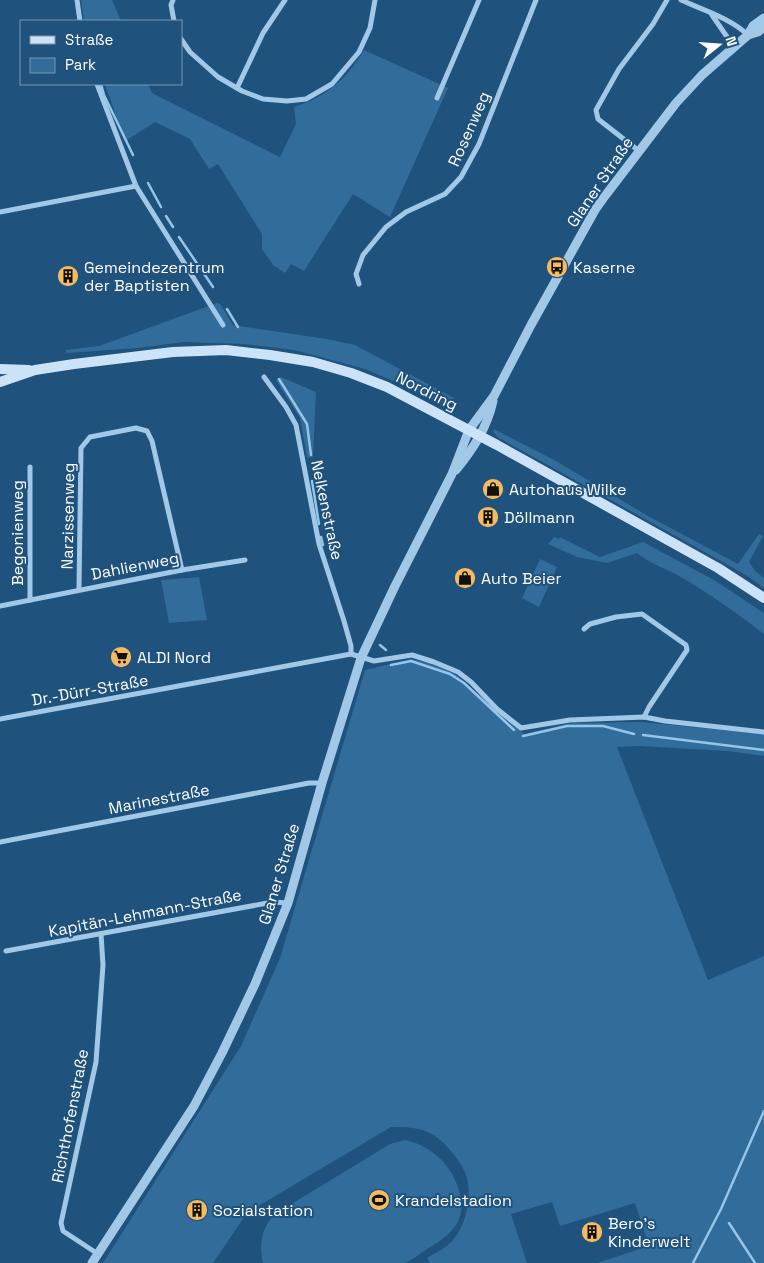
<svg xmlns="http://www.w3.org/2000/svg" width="764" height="1263" viewBox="0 0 764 1263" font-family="'Space Grotesk',sans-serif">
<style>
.green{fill:#316c9b}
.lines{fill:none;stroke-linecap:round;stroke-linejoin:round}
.stream{stroke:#95c5e9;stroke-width:2.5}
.minor{stroke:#a1c8e7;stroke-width:5}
.tertiary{stroke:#a1c8e7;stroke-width:9}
.secondary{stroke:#cce2f6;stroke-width:10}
.labels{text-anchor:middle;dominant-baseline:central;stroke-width:4;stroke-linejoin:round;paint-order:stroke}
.street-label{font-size:16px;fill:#fff;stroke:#1f527d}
.poi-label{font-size:16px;fill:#fff;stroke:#1f527d;text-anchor:start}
</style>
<rect width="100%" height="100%" fill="#1f527d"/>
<g class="green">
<polygon points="81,0 112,0 121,21 84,21"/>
<path d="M364,50l84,38 -58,129 -37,-23 -49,77 -13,-7 -6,9 -12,-8 -11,-16v-15l-44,-70 -9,5 -19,-30 -35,-17 -28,18 -4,-4 -18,-52h43l4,9 128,64 16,-33 -2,-17c32,-10 53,-28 70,-57z"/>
<polygon points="217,303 220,304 233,325 327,339 355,345 454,398 445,406 405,386 365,369 294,350 244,344 184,342 138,348 66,353 66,350 99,346"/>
<polygon points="281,377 316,392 313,457 307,458 300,418 276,380"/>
<polygon points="494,429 556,461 648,516 738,564 759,534 763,536 749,562 755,571 764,578 764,588 746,575 499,438 493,432"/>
<path d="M554,537l5,2 1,-2 40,20 43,-15 71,38 50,33v21c-26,-20 -54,-40 -83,-57 -14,-8 -31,-13 -44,-24l-30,10 -30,-6 -29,-13z"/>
<polygon points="540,559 557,567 539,607 522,598"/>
<polygon points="199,577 207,620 169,623 161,580"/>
<path d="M411,659l22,5 22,10 69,60 47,-11 70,-1 123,12v22l-37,-5 -88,-5 -22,1 91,233 56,-24v307h-167l52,-17 -14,-43 -75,23 -8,-24 -41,12 16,49h-97l-3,-5c8,-5 17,-9 23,-15 16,-14 23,-48 16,-68 -4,-13 -22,-34 -34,-41 -13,-7 -26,-7 -41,-7l-144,86 -34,50h-110l138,-217 39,-88 85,-288z"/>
<path d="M405,1140c23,5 42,20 51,42 14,35 0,50 -29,67 -7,4 -15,12 -23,14 -10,0 -27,0 -38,0 -34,0 -68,0 -103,0 -4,-18 -2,-35 12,-49l115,-70z"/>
</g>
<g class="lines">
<g class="stream">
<polyline points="101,84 104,95 133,155"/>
<polyline points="148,183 161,207"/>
<polyline points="166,216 173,227"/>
<polyline points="179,237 213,287"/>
<polyline points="227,309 238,327"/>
<polyline points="279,379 307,424 311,455"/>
<polyline points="312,481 319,524"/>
<polyline points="321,537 323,545"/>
<polyline points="380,645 386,650"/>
<polyline points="391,665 411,661 450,674 464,683 514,730"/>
<polyline points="643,735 764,750"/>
<polyline points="523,736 567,726 603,726 634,734"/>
<polyline points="729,1223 755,1263"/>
<polyline points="693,1263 721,1209 764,1111"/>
</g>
<g class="minor">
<polyline points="77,0 80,21"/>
<polyline points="173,0 171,5 174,21"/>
<path d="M681,0c22,10 49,18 67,35"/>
<polyline points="712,15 734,47"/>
<polyline points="181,39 190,52 218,77 242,91 263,99 287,101 306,99 332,84 359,52 370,28 375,0"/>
<polyline points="97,84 136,186 223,325"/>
<polyline points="237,88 263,33 285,0"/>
<polyline points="437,98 479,0"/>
<polyline points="639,151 598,119 596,110 619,69 653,24 667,0"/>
<polyline points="0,212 136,186"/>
<polyline points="359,284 356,274 363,255 386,227 406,212 445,194 461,177 479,144 536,0"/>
<polyline points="264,377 286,407 296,425 319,544 344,621 351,646 351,654"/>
<polyline points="79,589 81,448 90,437 136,428 147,431 152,441 182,570"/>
<polyline points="30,600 30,467"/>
<polyline points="0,606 182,570 245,560"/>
<polyline points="584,629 590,624 616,617 642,614 686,645 687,650 649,707 644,717"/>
<polyline points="0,719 351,654 374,661 412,655 434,662 458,672 471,682 497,709 521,728 570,720 644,717 665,721 764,732"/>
<polyline points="0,842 309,783 322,783"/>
<polyline points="6,951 273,902 288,903"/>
<polyline points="98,1254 63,1231 61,1223 96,1062 103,965 101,934"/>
</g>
<g class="tertiary">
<polyline points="748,35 758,32 764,27"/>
<path d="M456,470c17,-21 31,-42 37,-69"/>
<polyline points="92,1263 194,1106 222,1053 255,984 288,903 322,783 361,658 395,586 452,474 469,430 494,396 531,325 595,210 605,196 676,103 702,75 748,35 753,26 764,18"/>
</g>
<g class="secondary">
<polyline points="0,369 29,370"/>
<polyline points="0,382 35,370 74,364 173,352 226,350 270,355 313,362 351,373 387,387 497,445 718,568 764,598"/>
</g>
</g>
<defs>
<g id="bus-disc" transform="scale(1.125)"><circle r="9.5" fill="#f5bb61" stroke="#1f527d"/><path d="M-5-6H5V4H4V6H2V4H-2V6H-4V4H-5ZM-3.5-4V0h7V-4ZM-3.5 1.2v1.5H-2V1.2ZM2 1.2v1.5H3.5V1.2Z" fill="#111"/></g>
<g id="building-disc" transform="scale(1.125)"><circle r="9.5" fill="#f5bb61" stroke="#1f527d"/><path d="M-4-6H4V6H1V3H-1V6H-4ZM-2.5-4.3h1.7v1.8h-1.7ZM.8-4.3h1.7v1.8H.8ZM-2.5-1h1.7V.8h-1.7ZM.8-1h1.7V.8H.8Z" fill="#111"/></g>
<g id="shop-disc" transform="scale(1.125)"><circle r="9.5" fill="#f5bb61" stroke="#1f527d"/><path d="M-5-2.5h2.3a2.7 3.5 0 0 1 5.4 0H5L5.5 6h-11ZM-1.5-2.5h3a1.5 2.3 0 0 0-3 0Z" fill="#111"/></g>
<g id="supermarket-disc" transform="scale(1.125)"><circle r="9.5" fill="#f5bb61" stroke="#1f527d"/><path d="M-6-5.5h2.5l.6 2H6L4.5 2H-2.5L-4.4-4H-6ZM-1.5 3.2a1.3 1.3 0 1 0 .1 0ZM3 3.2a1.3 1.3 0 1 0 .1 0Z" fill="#111"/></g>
<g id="stadium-disc" transform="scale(1.125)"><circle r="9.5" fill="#f5bb61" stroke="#1f527d"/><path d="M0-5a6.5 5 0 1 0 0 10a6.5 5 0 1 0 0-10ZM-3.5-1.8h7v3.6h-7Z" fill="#111"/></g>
</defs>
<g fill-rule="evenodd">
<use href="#bus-disc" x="557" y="267"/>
<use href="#building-disc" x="68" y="276"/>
<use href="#shop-disc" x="493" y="489"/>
<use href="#building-disc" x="488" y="517"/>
<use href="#shop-disc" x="465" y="578"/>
<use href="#supermarket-disc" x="121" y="657"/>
<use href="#stadium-disc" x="379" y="1200"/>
<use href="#building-disc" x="197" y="1210"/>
<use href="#building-disc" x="592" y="1232"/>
</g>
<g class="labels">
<g class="street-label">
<text transform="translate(469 129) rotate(-66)">Rosenweg</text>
<text transform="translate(600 182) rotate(-56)">Glaner Straße</text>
<text transform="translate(427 391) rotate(27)">Nordring</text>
<text transform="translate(327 510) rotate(78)">Nelkenstraße</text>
<text transform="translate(68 516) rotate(-89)">Narzissenweg</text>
<text transform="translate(17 533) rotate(-90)">Begonienweg</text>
<text transform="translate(135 566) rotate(-11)">Dahlienweg</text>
<text transform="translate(90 690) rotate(-10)">Dr.-Dürr-Straße</text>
<text transform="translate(159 799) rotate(-11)">Marinestraße</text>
<text transform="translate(279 874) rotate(-73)">Glaner Straße</text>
<text transform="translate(145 913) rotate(-11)">Kapitän-Lehmann-Straße</text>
<text transform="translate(70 1116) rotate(-79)">Richthofenstraße</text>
</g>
<g class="poi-label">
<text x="84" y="267">Gemeindezentrum<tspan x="84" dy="18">der Baptisten</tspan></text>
<text x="573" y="267">Kaserne</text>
<text x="509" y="489">Autohaus Wilke</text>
<text x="504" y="517">Döllmann</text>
<text x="481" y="578">Auto Beier</text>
<text x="137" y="657">ALDI Nord</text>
<text x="395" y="1200">Krandelstadion</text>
<text x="213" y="1210">Sozialstation</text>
<text x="608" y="1223">Bero's<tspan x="608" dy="18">Kinderwelt</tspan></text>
</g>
</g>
<rect x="20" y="20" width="162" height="65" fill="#1f527d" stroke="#7997b1"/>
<rect x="30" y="36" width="25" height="8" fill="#cce2f6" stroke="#7997b1"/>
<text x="65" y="45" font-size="15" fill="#ffffff">Straße</text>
<rect x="30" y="58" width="25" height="15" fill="#316c9b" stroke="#7997b1"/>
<text x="65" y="70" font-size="15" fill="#ffffff">Park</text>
<g transform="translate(719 45) rotate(73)" stroke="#1f527d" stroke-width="4" paint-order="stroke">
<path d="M0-4L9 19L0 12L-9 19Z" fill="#ffffff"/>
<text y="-8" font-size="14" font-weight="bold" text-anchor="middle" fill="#ffffff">N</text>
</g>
</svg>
